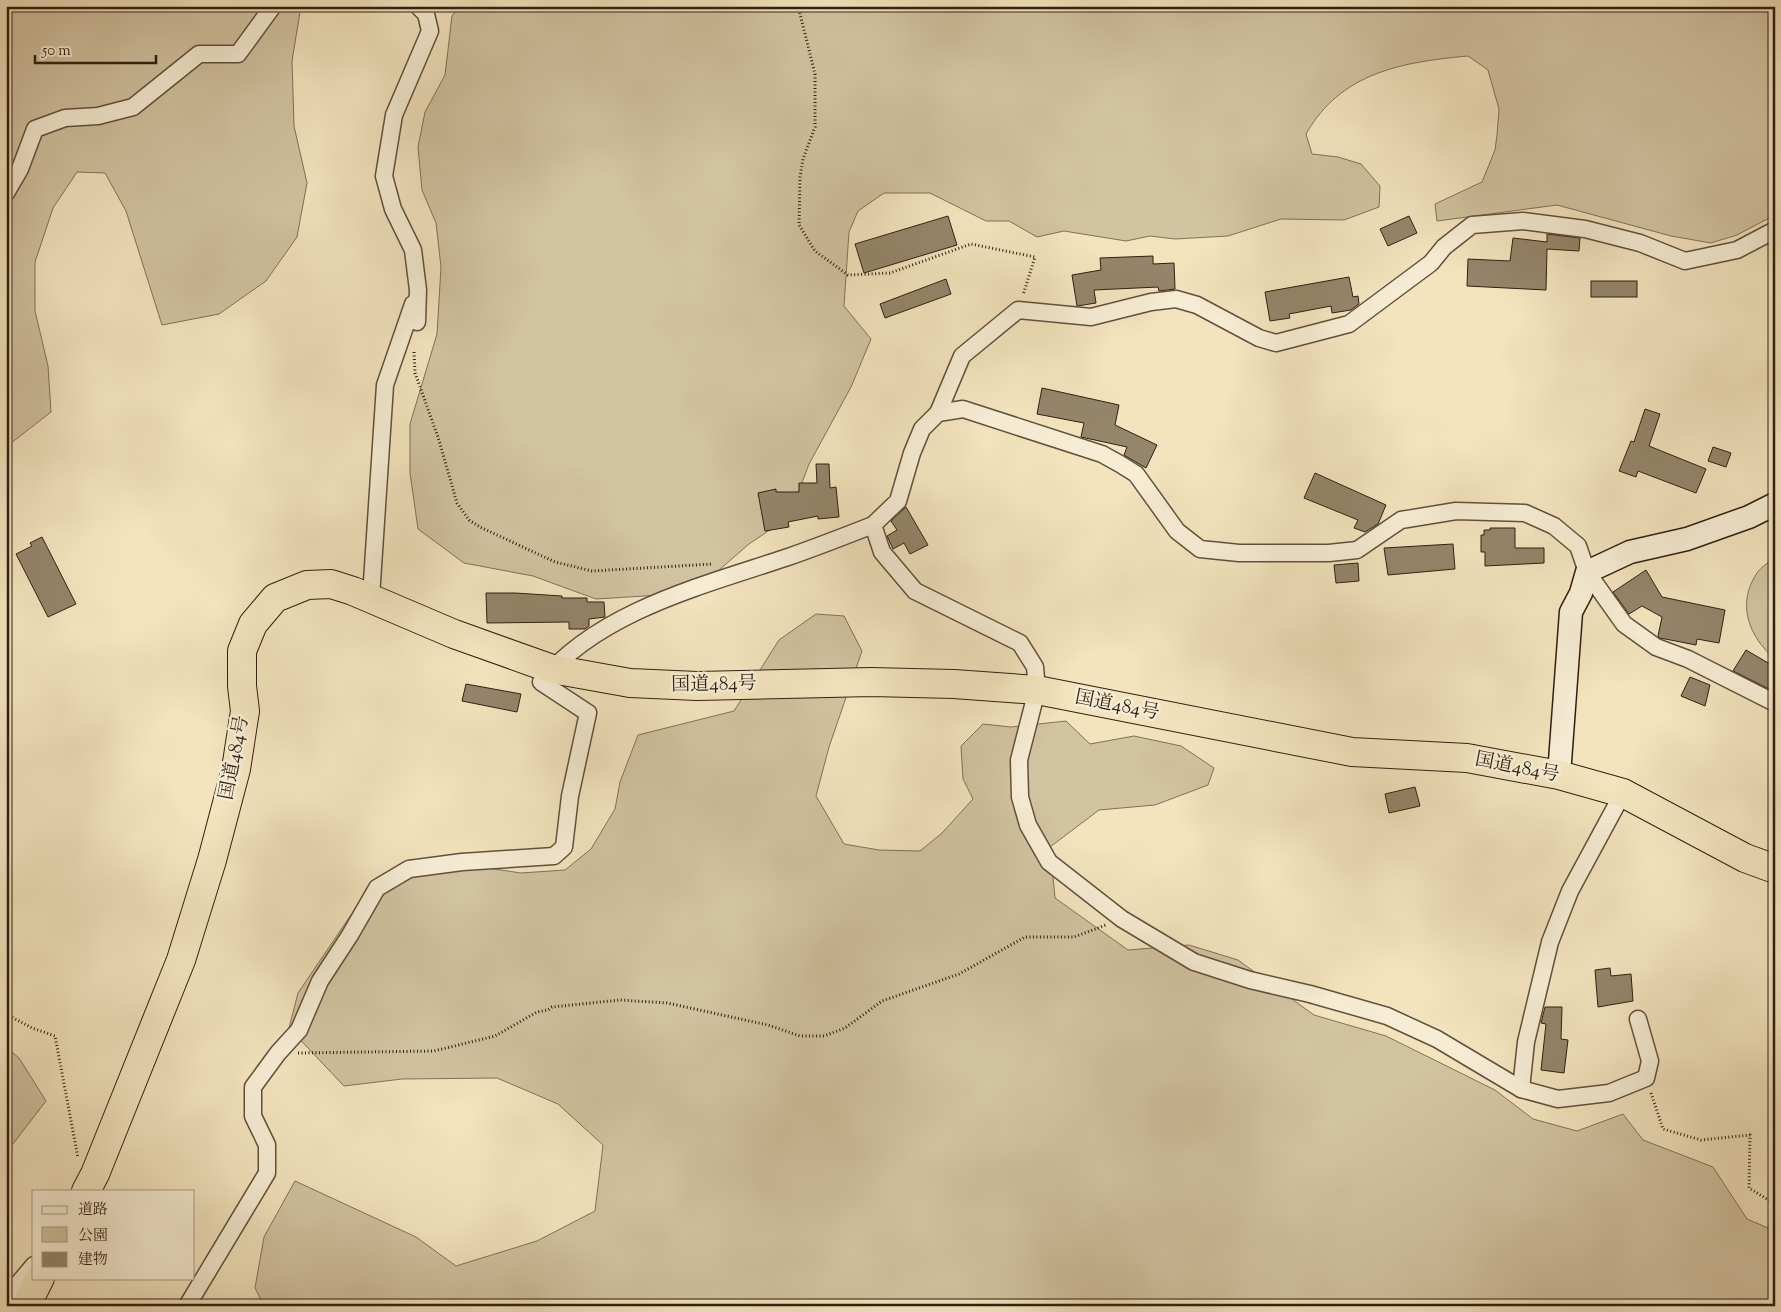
<svg xmlns="http://www.w3.org/2000/svg" width="1781" height="1312" viewBox="0 0 1781 1312" font-family="'Sorts Mill Goudy','Noto Serif JP',serif">
<style>
.green{fill:#d2c3a1;stroke:#817159}
.building{fill:#95856b;stroke:#301f11}
.lines{fill:none;stroke-linecap:round;stroke-linejoin:round}
.street-casing{stroke:#61503c;stroke-width:19}
.secondary-casing{stroke:#301f11;stroke-width:25}
.highway-casing{stroke:#301f11;stroke-width:30}
.path{stroke:#301f11;stroke-width:3;stroke-dasharray:1 2.5;stroke-linecap:butt}
.street{stroke:#f7edd5;stroke-width:16}
.secondary{stroke:#f7edd5;stroke-width:22}
.highway{stroke:#f3e4be;stroke-width:28}
.labels{text-anchor:middle;dominant-baseline:central;stroke-width:5;stroke-linejoin:round;paint-order:stroke}
.street-label{font-size:19px;fill:#301f11;stroke:#f7edd5}
</style>
<rect width="100%" height="100%" fill="#f3e4be"/>
<filter id="stains"><feTurbulence type="fractalNoise" baseFrequency=".004" numOctaves="4"/><feColorMatrix values="0 0 0 0 .2 0 0 0 0 .09 0 0 0 0 .02 0 0 0 .5 -.17"/></filter>
<radialGradient id="worn" r=".72"><stop offset=".6" stop-color="#630" stop-opacity="0"/><stop offset="1" stop-color="#630" stop-opacity=".3"/></radialGradient>
<g class="green">
<polygon points="6,6 301,6 292,61 294,126 307,183 297,237 266,281 219,314 162,325 126,211 105,173 77,172 53,208 35,262 35,311 48,366 51,412 6,447"/>
<path d="M459,6h1316v209l-38,20 -26,8 -40,-7 -114,-31 -120,16 -2,-17 47,-22 13,-32 2,-15 2,-26 -11,-39 -20,-14c-65,6 -127,16 -162,78l6,20 26,3 23,7 19,22 -1,21 -35,13 -63,-1 -53,17 -53,3 -25,-3 -24,5 -62,-10 -27,6 -28,-16h-23l-56,-28h-46l-26,18 -9,21 -5,74 27,33 -20,48 -42,77 -20,53 -40,27 -38,33 -50,18 -65,4 -63,-23 -69,-13 -46,-34 -8,-56v-49l27,-90 4,-67 -5,-44 -14,-33 -4,-43 7,-35 20,-37 7,-59z"/>
<path d="M1775,558v101c-26,-22 -39,-55 -18,-86 4,-6 12,-11 18,-15z"/>
<polygon points="816,614 844,616 862,651 829,747 816,796 844,844 879,850 920,851 942,833 973,799 963,779 961,746 983,724 1011,727 1066,721 1090,744 1134,736 1181,746 1214,768 1208,785 1155,805 1099,810 1050,847 1055,898 1128,950 1189,945 1238,960 1314,1015 1386,1036 1495,1090 1533,1119 1577,1131 1623,1114 1643,1140 1713,1167 1747,1219 1775,1231 1775,1306 264,1306 255,1288 264,1237 295,1181 416,1237 456,1266 537,1241 595,1211 603,1145 558,1104 497,1078 402,1079 344,1086 289,1028 298,993 357,906 382,883 461,864 521,873 565,870 591,849 615,809 620,782 638,735 734,711 779,640"/>
<polygon points="6,1047 19,1058 46,1101 6,1153"/>
</g>
<g class="building">
<polygon points="948,216 957,245 864,273 855,244"/>
<polygon points="1409,216 1417,233 1388,246 1380,229"/>
<polygon points="1547,234 1580,238 1579,251 1547,249 1546,290 1467,286 1468,259 1510,261 1513,238 1547,242"/>
<polygon points="1153,256 1153,264 1174,263 1175,289 1159,291 1158,287 1094,290 1096,303 1077,306 1072,275 1101,270 1100,258"/>
<polygon points="1349,277 1353,297 1358,296 1359,304 1351,310 1332,313 1331,306 1289,314 1290,318 1270,321 1265,292"/>
<polygon points="946,279 951,294 885,318 880,304"/>
<rect x="1591" y="281" width="46" height="16"/>
<polygon points="1042,388 1119,405 1115,425 1157,445 1146,468 1124,455 1127,447 1081,437 1084,423 1037,414"/>
<polygon points="1645,409 1660,414 1649,446 1706,469 1696,493 1638,471 1636,477 1619,471 1631,441 1634,442"/>
<polygon points="1713,447 1731,453 1726,467 1708,461"/>
<polygon points="816,464 829,464 830,488 836,487 839,517 818,519 818,516 788,522 789,527 765,531 758,493 776,489 776,492 799,492 799,483 817,483"/>
<polygon points="1315,473 1386,505 1378,524 1365,532 1354,528 1358,520 1304,498"/>
<polygon points="906,507 928,545 910,554 904,543 893,549 887,536 897,530 891,521"/>
<polygon points="1490,528 1515,528 1515,548 1544,548 1544,563 1485,566 1485,552 1481,552 1481,535 1484,535 1484,530 1490,530"/>
<polygon points="42,537 76,604 48,617 16,554 32,546 30,543"/>
<polygon points="1453,544 1455,569 1388,575 1384,548"/>
<polygon points="1358,563 1359,581 1336,583 1334,565"/>
<polygon points="1646,570 1662,597 1725,610 1719,643 1697,639 1696,645 1660,638 1658,636 1662,617 1642,606 1629,614 1613,592"/>
<polygon points="486,593 515,593 562,596 562,598 587,598 587,602 604,602 605,617 589,619 589,626 585,629 569,629 569,622 487,623"/>
<polygon points="1746,650 1775,667 1775,692 1733,671"/>
<polygon points="1690,677 1710,685 1705,706 1681,696"/>
<polygon points="466,684 521,694 517,712 462,701"/>
<polygon points="1415,787 1420,806 1389,813 1385,794"/>
<polygon points="1610,968 1611,976 1631,974 1633,1001 1598,1007 1595,970"/>
<polygon points="1545,1007 1562,1007 1561,1039 1568,1040 1564,1073 1541,1070 1546,1024 1541,1023"/>
</g>
<g class="lines">
<g class="street-casing">
<g id="street">
<polyline points="6,193 20,169 35,129 65,118 98,116 133,107 199,54 238,54 273,6"/>
<polyline points="417,322 418,290 413,250 393,209 384,176 394,115 430,31 426,14 418,6"/>
<polyline points="938,413 962,356 1018,310 1091,317 1151,302 1176,299 1197,305 1259,338 1276,343 1349,324 1431,263 1444,247 1472,225 1523,221 1585,229 1640,243 1685,261 1737,250 1775,230"/>
<polyline points="873,525 882,552 915,591 1020,643 1035,667 1037,690 1019,760 1020,797 1028,825 1049,862 1122,919 1194,962 1250,980 1310,994 1387,1016 1437,1039 1521,1089 1526,1042 1550,942 1570,891 1623,793"/>
<polyline points="371,597 385,385 413,304"/>
<polyline points="1521,1089 1558,1099 1609,1093 1646,1078 1650,1061 1638,1019"/>
<polyline points="6,1298 34,1265"/>
<path d="M187,1306l80,-133v-28l-14,-29v-29l25,-34 21,-23 21,-49 30,-46 27,-47 32,-19 53,-7 92,-6 10,-9 6,-51 18,-83 -47,-31c57,-71 164,-97 247,-125 29,-10 57,-21 85,-32l25,-24 14,-48 10,-24 16,-16 25,-4 139,45 18,10 16,10 41,57 23,18 39,4h90l28,-3 44,-30 55,-9 69,2 29,13 24,20 9,26 37,52 32,23 32,12 87,44"/>
</g>
</g>
<g class="secondary-casing">
<polyline id="secondary" points="1559,775 1571,612 1581,593 1587,572 1630,552 1687,539 1749,517 1775,504"/>
</g>
<g class="highway-casing">
<g id="highway">
<polyline points="86,1191 95,1174 181,960 212,860 236,769 245,711 242,686 242,651 253,624 275,598 307,585 331,584 353,591 454,634 552,669 630,683 697,686 871,682 954,684 1037,690 1352,752 1467,758 1559,775 1623,793 1745,858 1775,869"/>
<polyline points="26,1306 40,1278"/>
</g>
</g>
<g class="path">
<polyline points="798,6 815,74 815,127 803,159 800,177 799,225 815,251 848,275 890,273 971,244 1035,257 1023,295"/>
<polyline points="414,352 415,373 438,437 457,503 469,520 480,527 555,562 592,571 713,564"/>
<polyline points="6,1014 32,1028 55,1036 78,1158"/>
<polyline points="298,1053 434,1051 495,1036 537,1012 548,1010 552,1007 620,1000 667,1003 768,1025 800,1036 824,1036 845,1028 882,1001 959,974 1025,937 1074,937 1106,925"/>
<polyline points="1651,1093 1663,1129 1701,1140 1750,1135 1749,1188 1775,1204"/>
</g>
<use href="#street" class="street"/>
<use href="#secondary" class="secondary"/>
<use href="#highway" class="highway"/>
</g>
<g class="labels">
<g class="street-label">
<text transform="translate(714 685) rotate(-1)">国道484号</text>
<text transform="translate(1117 706) rotate(11)">国道484号</text>
<text transform="translate(235 758) rotate(-79)">国道484号</text>
<text transform="translate(1517 768) rotate(11)">国道484号</text>
</g>
</g>
<rect width="1781" height="1312" fill="none" stroke="#f3e4be" stroke-width="25"/>
<rect x="8" y="8" width="1766" height="1297" fill="none" stroke="#301f11" stroke-width="2.5"/>
<rect x="12" y="12" width="1756" height="1287" fill="none" stroke="#301f11"/>
<rect x="32" y="1190" width="162" height="90" fill="#f7edd5" stroke="#a79b87"/>
<rect x="42" y="1206" width="25" height="8" fill="#f7edd5" stroke="#a79b87"/>
<text x="78" y="1214" font-size="15" fill="#301f11">道路</text>
<rect x="42" y="1227" width="25" height="15" fill="#d2c3a1" stroke="#a79b87"/>
<text x="78" y="1240" font-size="15" fill="#301f11">公園</text>
<rect x="42" y="1252" width="25" height="15" fill="#95856b" stroke="#a79b87"/>
<text x="78" y="1264" font-size="15" fill="#301f11">建物</text>
<path d="M35 55v8h121v-8" fill="none" stroke="#301f11" stroke-width="2.5"/>
<text x="42" y="55" font-size="15" fill="#301f11" stroke="#f7edd5" stroke-width="4" paint-order="stroke">50 m</text>
<rect width="100%" height="100%" filter="url(#stains)"/>
<rect width="100%" height="100%" fill="url(#worn)"/>
</svg>
